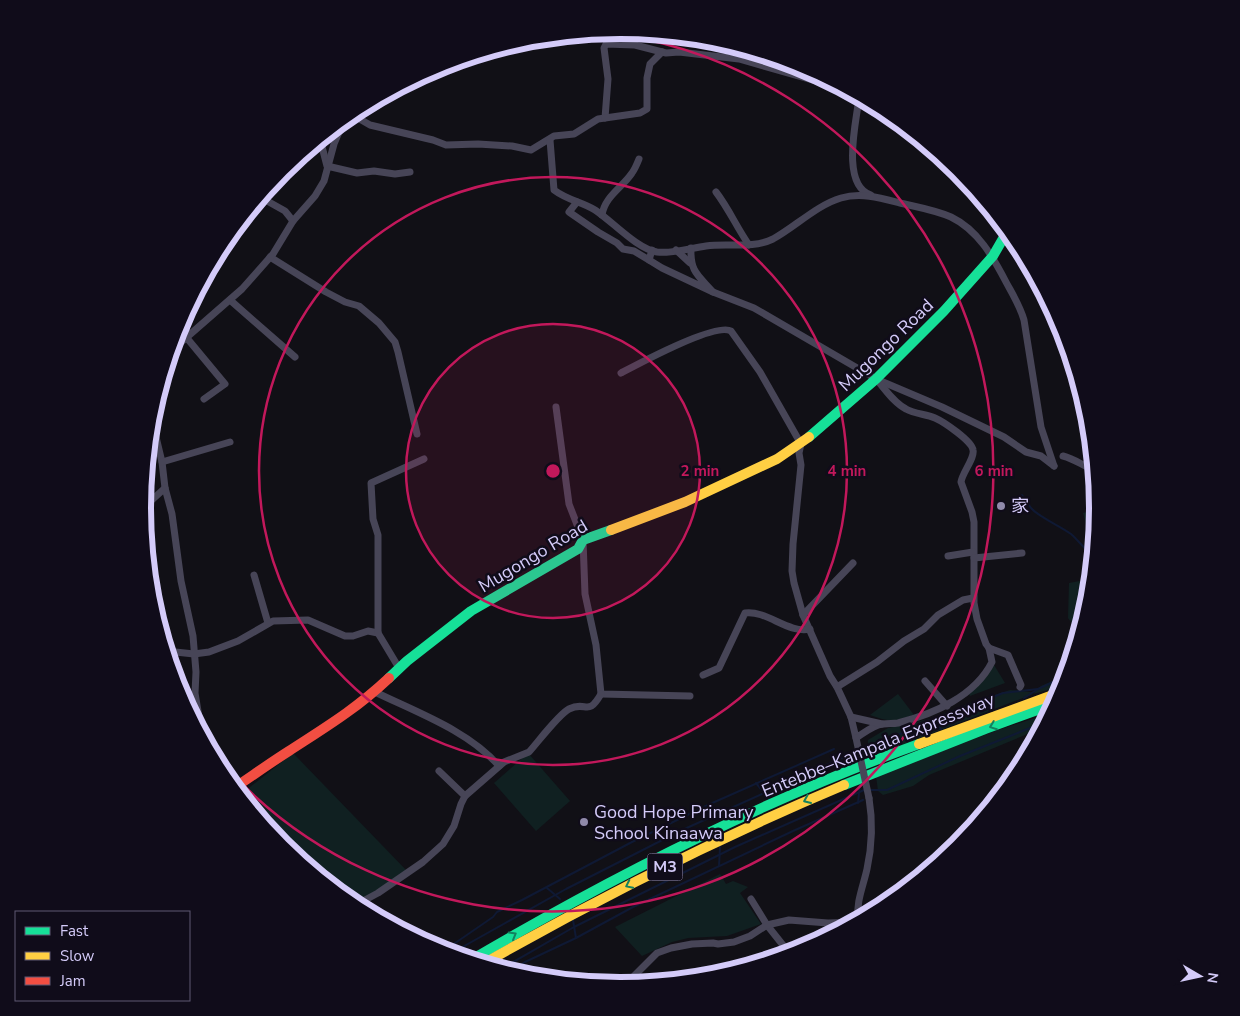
<svg xmlns="http://www.w3.org/2000/svg" width="1240" height="1016" viewBox="0 0 1240 1016" font-family="'Nunito Sans','Noto Sans SC',sans-serif">
<style>
.green{fill:#102021}
.lines{fill:none;stroke-linecap:round;stroke-linejoin:round}
.stream{stroke:#0f1934;stroke-width:2}
.street{stroke:#474557;stroke-width:7}
.fast{stroke:#16e098;stroke-width:10}
.slow{stroke:#ffcf43;stroke-width:10}
.jam{stroke:#f24e42;stroke-width:10}
.street-bridge{stroke:#474557;stroke-width:7}
.oneway{stroke:#13815f}
.ring{fill:none;stroke:#c2185b;stroke-width:2.5}
.poi-dot{fill:#908aaa;stroke:#100c1a;stroke-width:2}
.labels{text-anchor:middle;dominant-baseline:central;stroke-width:5;stroke-linejoin:round;paint-order:stroke}
.shield{fill:#100c1a;stroke:#9992b6;stroke-width:1}
.shield-label{font-size:16px;font-weight:bold;fill:#d4cbf9}
.street-label{font-size:18px;fill:#d4cbf9;stroke:#100c1a}
.poi-label{font-size:18px;fill:#d4cbf9;stroke:#100c1a;text-anchor:start}
.rim{fill:none;stroke:#d4cbf9;stroke-width:6}
.centre{fill:#c2185b;stroke:#100c1a;stroke-width:2.5}
.ring-label{font-size:15px;text-anchor:middle;font-weight:bold;fill:#c2185b;stroke:#100c1a;stroke-width:5;stroke-linejoin:round;paint-order:stroke}
</style>
<rect width="100%" height="100%" fill="#111016"/>
<g class="green">
<polygon points="1098,509 1094,551 1083,513"/>
<polygon points="1093,562 1089,602 1079,633 1068,618 1069,583 1085,580 1087,566"/>
<polygon points="994,665 1005,683 970,696 968,692"/>
<polygon points="1066,675 1063,686 1033,694 874,756 868,750 868,740 888,728 934,718 967,704 1010,690 1030,692 1033,694 1041,686"/>
<path d="M898,694l16,21c-19,7 -25,7 -44,0z"/>
<polygon points="1050,713 1046,721 1025,735 929,775 913,786 883,795 878,791 876,776 995,731"/>
<polygon points="293,753 408,872 360,909 354,905 282,846 240,795"/>
<polygon points="528,753 570,801 536,831 494,783"/>
<polygon points="720,874 726,884 733,881 748,887 740,893 761,924 727,936 688,938 672,942 642,956 615,927"/>
</g>
<g class="lines">
<g class="stream">
<path d="M1022,495c3,4 6,9 9,13 8,9 29,18 40,26 8,7 13,15 22,21"/>
<polyline points="1095,531 1095,521 1097,521"/>
<polyline points="1092,554 1094,544 1091,537 1086,536 1087,532 1092,528 1092,517"/>
<polyline points="1024,698 1038,689 1066,676"/>
<polyline points="1048,713 1050,713"/>
<polyline points="937,720 941,729"/>
<polyline points="850,754 856,761"/>
<polyline points="756,783 769,799"/>
<polyline points="869,790 887,790 960,756 1045,722"/>
<polyline points="858,803 860,783"/>
<polyline points="719,866 720,847"/>
<polyline points="547,888 560,899"/>
<polyline points="573,920 576,938 633,907 793,831 863,800"/>
<polyline points="445,950 493,917 497,912 522,900 632,842 710,804 834,749"/>
<polyline points="450,954 566,889 629,857 680,831 855,752 1003,693 1038,689"/>
<polyline points="501,969 574,927 735,847 864,790"/>
<polyline points="510,972 525,962 576,938"/>
</g>
<g class="street">
<path d="M351,114l19,11 63,15 13,5 32,-1 34,2 19,4 23,-14 20,-2 24,-15 7,-1 3,-39 -4,-31 2,-4 29,1 31,8 13,-1 60,7 105,30c8,4 14,7 14,16 -3,22 -16,81 13,90"/>
<polyline points="605,118 640,113 647,109 647,78 650,64 662,52"/>
<polyline points="320,139 327,166 357,173 374,171 395,174 410,172"/>
<path d="M550,140l4,50c13,10 28,12 41,20 17,11 42,39 62,42 16,2 34,-4 49,-6 22,-3 46,3 67,-7 22,-12 44,-34 68,-41 20,-6 40,0 59,5 17,4 35,7 51,14 27,13 42,40 55,65 7,13 14,24 18,38l17,107 13,39"/>
<path d="M716,192c13,17 21,36 33,53"/>
<polyline points="260,197 285,211 293,221"/>
<polyline points="577,202 569,212 598,232 617,243 623,249 634,251 649,260"/>
<path d="M602,215c3,-19 20,-27 30,-42 3,-4 5,-9 7,-14"/>
<path d="M652,250l-3,10 13,8 51,24c-15,-17 -23,-20 -22,-44"/>
<polyline points="676,250 690,263"/>
<polyline points="270,257 326,292 345,302 359,306 379,323 395,342 398,352 417,434"/>
<polyline points="713,292 754,308 876,379 942,407 1004,437 1026,452 1041,456 1054,466"/>
<polyline points="230,300 295,357"/>
<polyline points="179,324 189,334"/>
<polyline points="186,337 225,384 204,399"/>
<polyline points="171,351 242,289 273,254 293,221 315,196 324,181 334,144 345,118"/>
<path d="M621,373c17,-9 95,-51 110,-42l29,41 41,72 -2,9 2,12 -8,79 -1,27 2,12 9,32 27,61 7,11 14,30 5,21c8,-5 17,-13 27,-14 5,-1 10,0 15,-1 36,-9 77,-27 94,-61l-3,-14 -3,-4 -9,-25 -3,-16v-81l-2,-10 -11,-30c1,-9 14,-24 12,-32 -1,-9 -29,-28 -38,-32 -9,-4 -20,-4 -29,-9 -12,-6 -21,-20 -30,-30"/>
<polyline points="556,407 569,504 583,540 585,594 596,645 601,694 690,696"/>
<polyline points="151,416 162,462 165,488 172,514 181,581 193,636 196,672 195,693 202,735"/>
<path d="M1063,456c12,3 20,10 31,14"/>
<polyline points="162,462 230,442"/>
<polyline points="142,509 165,488"/>
<polyline points="948,556 973,552"/>
<polyline points="974,558 1022,553"/>
<polyline points="254,575 268,623"/>
<polyline points="803,615 853,563"/>
<polyline points="989,648 1008,655 1021,685 1020,687"/>
<polyline points="166,651 194,654 209,652 238,641 273,621 308,620 345,636 353,636 368,631 378,633"/>
<polyline points="399,668 378,633 378,535 373,519 371,483 424,459"/>
<path d="M703,675l16,-7 26,-55c22,-3 43,21 65,16"/>
<polyline points="925,681 947,706"/>
<polyline points="837,687 877,662 904,641 924,629 938,615 963,600 973,598"/>
<path d="M375,692c41,20 94,39 124,74"/>
<polyline points="851,717 882,724"/>
<polyline points="439,771 465,796"/>
<polyline points="751,899 767,925 790,954"/>
<path d="M360,909l5,-9 13,-7 45,-31 20,-18 11,-18 7,-22 4,-8 39,-34 25,-10c9,-10 30,-38 40,-43 18,-9 18,9 32,-15"/>
<path d="M858,920c-2,-18 5,-33 9,-51 5,-23 6,-47 2,-71"/>
<polyline points="624,986 657,953 671,948 692,944 713,943 718,944 734,942 750,936 767,925 789,920 828,923 854,922"/>
</g>
<g class="fast">
<polyline points="809,437 876,379 944,311 993,256 1008,230"/>
<polyline points="389,678 407,661 471,611 578,549 583,540 611,530"/>
<polyline points="844,785 985,729 1054,704"/>
<path d="M471,960c143,-84 292,-160 448,-216"/>
</g>
<g class="slow">
<polyline points="611,530 685,502 777,459 809,437"/>
<polyline points="919,744 1061,692"/>
<path d="M483,964c117,-67 237,-127 361,-179"/>
</g>
<path class="jam" d="M234,788c18,-12 36,-25 55,-37 37,-24 67,-42 100,-73"/>
<polyline class="street-bridge" points="856,738 869,798"/>
</g>
<defs><path id="oneway-chevron" d="M-2-3.5L2.5 0L-2 3.5" fill="none" stroke-width="1.6" stroke-linecap="round" stroke-linejoin="round" transform="scale(1.25)"/></defs>
<g class="oneway">
<use href="#oneway-chevron" transform="translate(993 726) rotate(159)"/>
<use href="#oneway-chevron" transform="translate(807 800) rotate(157)"/>
<use href="#oneway-chevron" transform="translate(629 885) rotate(154)"/>
<use href="#oneway-chevron" transform="translate(513 935) rotate(-30)"/>
</g>
<circle cx="553" cy="471" r="147" fill="#c2185b" fill-opacity=".12"/>
<g class="ring">
<circle cx="553" cy="471" r="147"/>
<circle cx="553" cy="471" r="294"/>
<path d="M599 32A441 441 0 1 1 208 746"/>
</g>
<g class="poi-dot">
<circle cx="1001" cy="506" r="5"/>
<circle cx="584" cy="822" r="5"/>
</g>
<g class="labels">
<rect class="shield" x="647.5" y="853.5" width="35" height="27" rx="4"/>
<g class="shield-label">
<text x="665" y="867">M3</text>
</g>
<g class="street-label">
<text transform="translate(886 345) rotate(-44)">Mugongo Road</text>
<text transform="translate(533 556) rotate(-31)">Mugongo Road</text>
<text transform="translate(878 745) rotate(-22)">Entebbe–Kampala Expressway</text>
</g>
<g class="poi-label">
<text x="1011" y="506">家</text>
<text x="594" y="812">Good Hope Primary<tspan x="594" dy="21">School Kinaawa</tspan></text>
</g>
</g>
<path d="M0 0H1240V1016H0ZM151 508a469 469 0 1 1 938 0a469 469 0 1 1-938 0Z" fill="#100c1a" fill-rule="evenodd"/>
<path class="rim" d="M151 508a469 469 0 1 1 938 0a469 469 0 1 1-938 0Z"/>
<circle cx="553" cy="471" r="8" class="centre"/>
<g class="ring-label">
<text x="700" y="476">2 min</text>
<text x="847" y="476">4 min</text>
<text x="994" y="476">6 min</text>
</g>
<rect x="15" y="911" width="175" height="90" fill="#100c1a" stroke="#5e5873"/>
<rect x="25" y="927" width="25" height="8" fill="#16e098" stroke="#5e5873"/>
<text x="60" y="936" font-size="15" fill="#d4cbf9">Fast</text>
<rect x="25" y="952" width="25" height="8" fill="#ffcf43" stroke="#5e5873"/>
<text x="60" y="961" font-size="15" fill="#d4cbf9">Slow</text>
<rect x="25" y="977" width="25" height="8" fill="#f24e42" stroke="#5e5873"/>
<text x="60" y="986" font-size="15" fill="#d4cbf9">Jam</text>
<g transform="translate(1200 976) rotate(99)" stroke="#100c1a" stroke-width="4" paint-order="stroke">
<path d="M0-4L9 19L0 12L-9 19Z" fill="#d4cbf9"/>
<text y="-8" font-size="14" font-weight="bold" text-anchor="middle" fill="#d4cbf9">N</text>
</g>
</svg>
